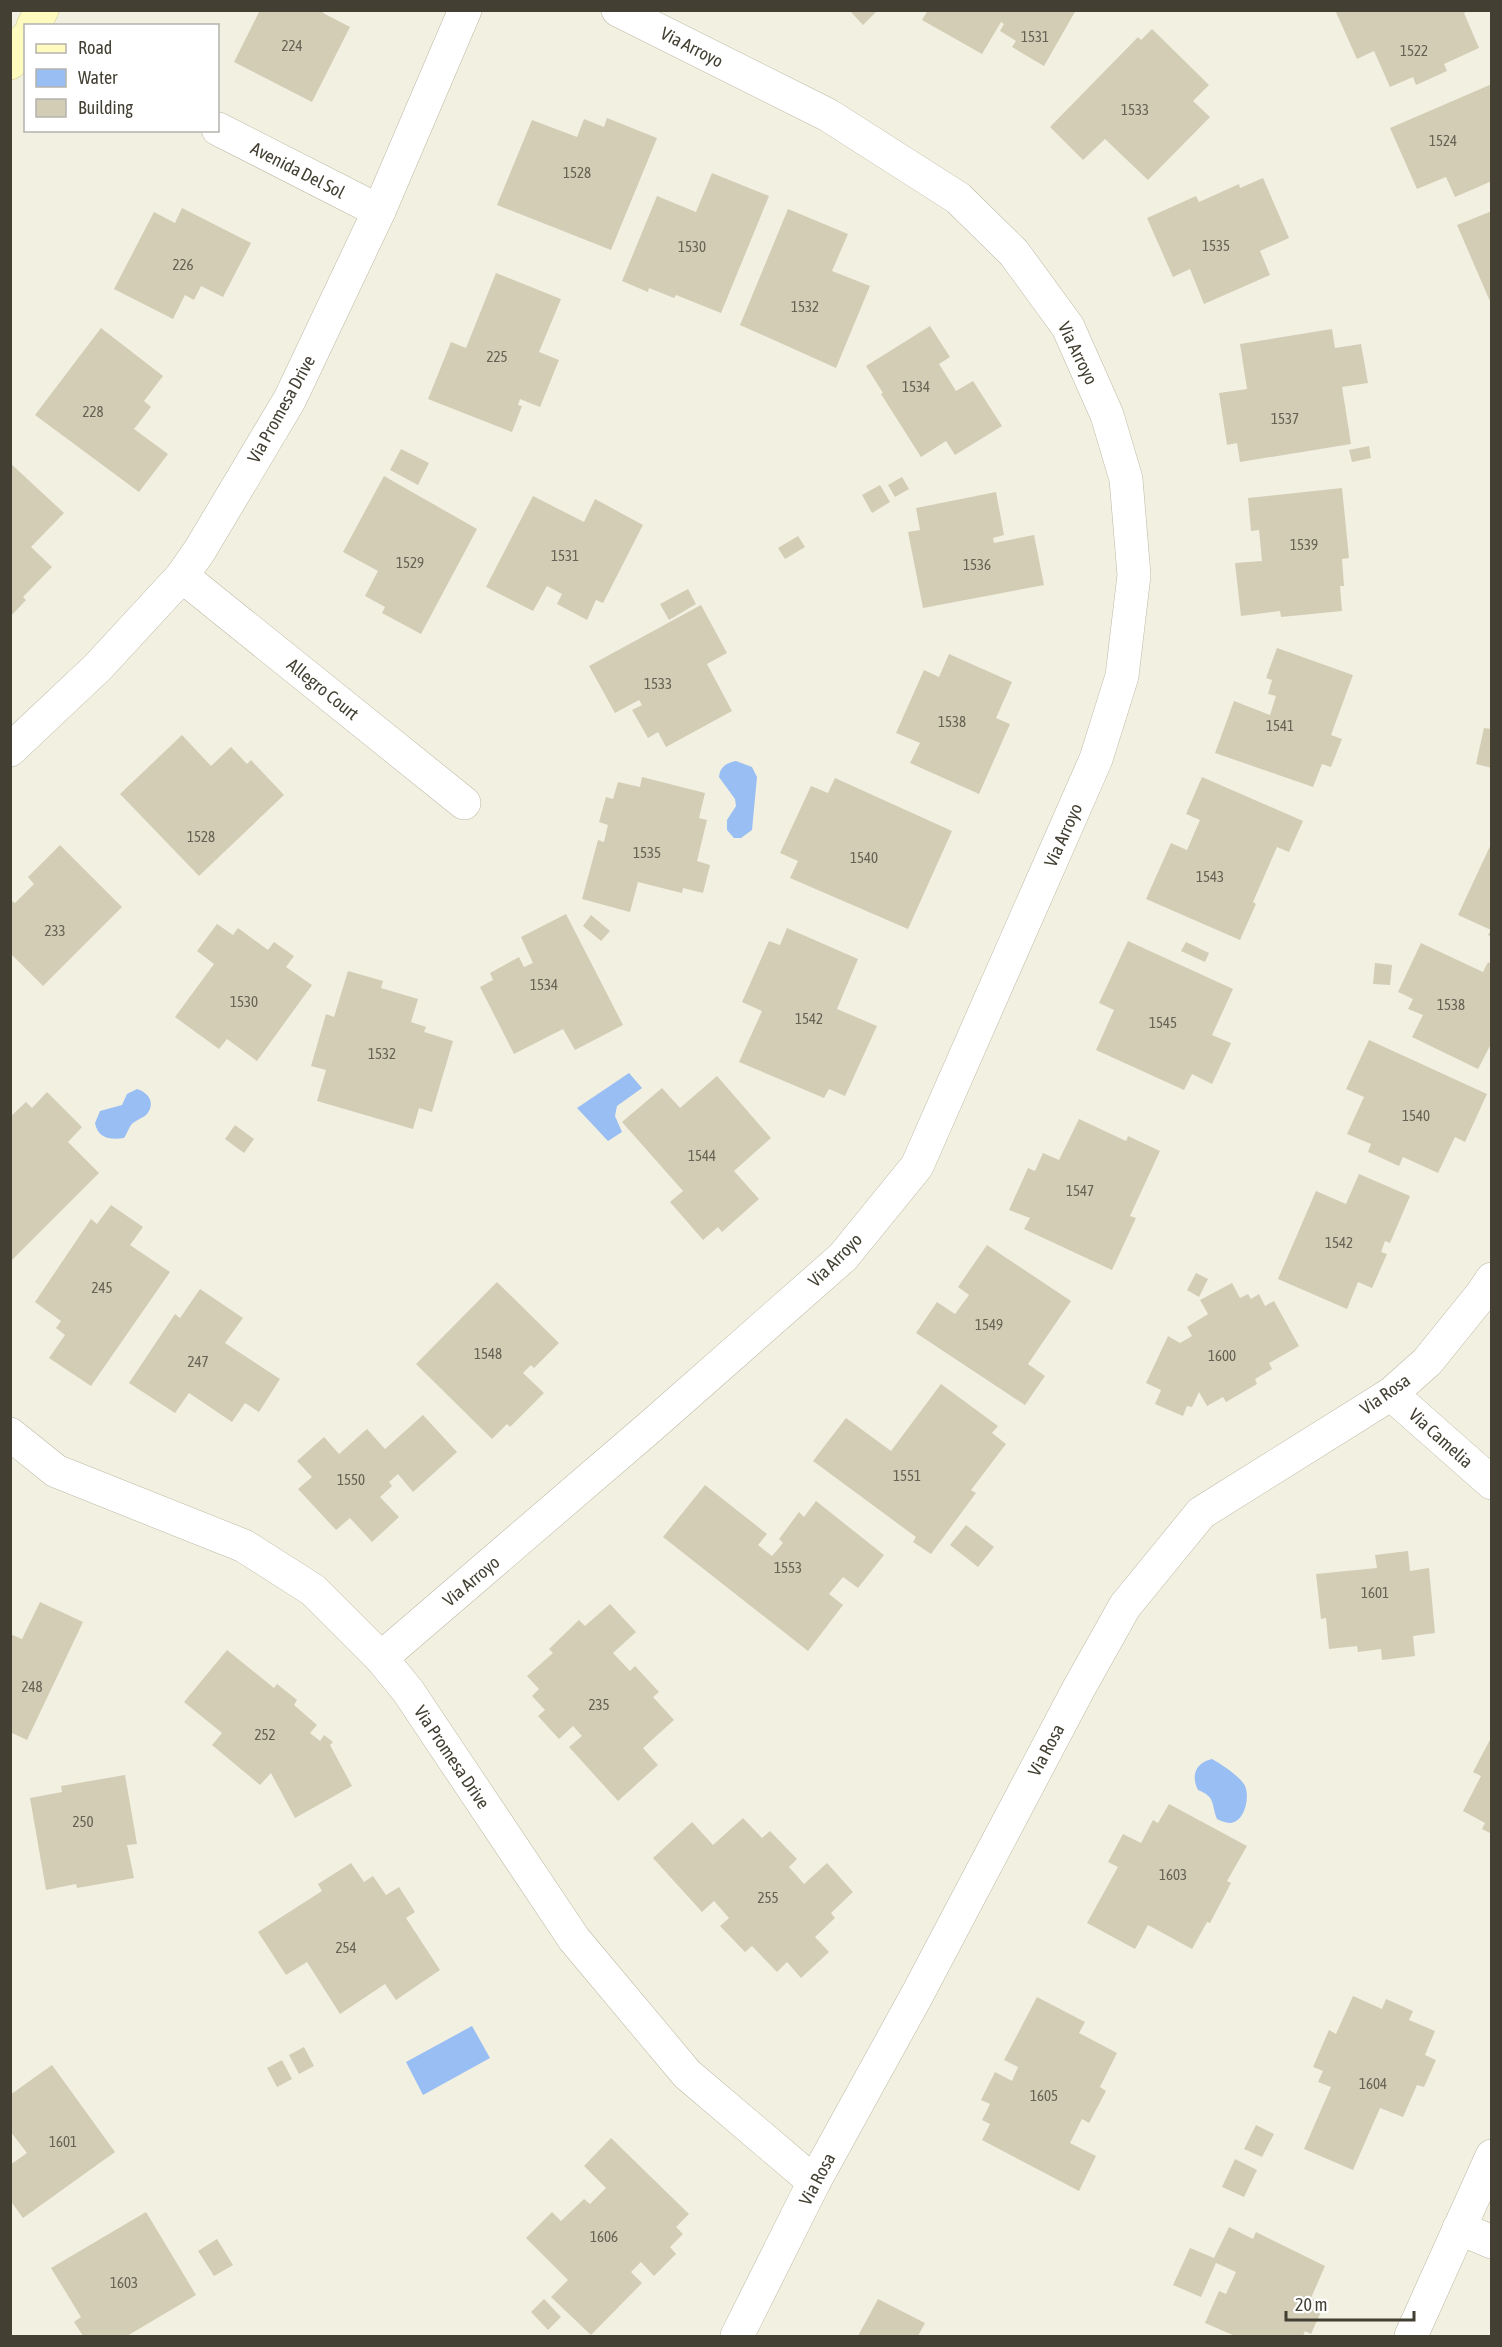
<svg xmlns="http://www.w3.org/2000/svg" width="1502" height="2347" viewBox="0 0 1502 2347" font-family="'Asap Condensed',sans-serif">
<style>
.water{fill:#99bef3}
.building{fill:#d3cdb6}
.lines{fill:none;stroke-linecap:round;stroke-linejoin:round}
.minor-casing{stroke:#bdb9a4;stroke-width:34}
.secondary-casing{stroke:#d4cf8e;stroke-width:34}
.minor{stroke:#fff;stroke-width:33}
.secondary{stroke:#fffbbe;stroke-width:33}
.labels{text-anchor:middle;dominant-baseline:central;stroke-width:4.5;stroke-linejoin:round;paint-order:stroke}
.number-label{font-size:15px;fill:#676253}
.street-label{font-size:18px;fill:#433f32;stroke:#fff}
</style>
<rect width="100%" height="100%" fill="#f2f0e1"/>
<g class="water">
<path d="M736,761l16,6 5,10 -5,53 -11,8h-7l-7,-8v-10l9,-14 -1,-7 -16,-22c1,-10 7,-14 17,-16z"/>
<polygon points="629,1073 642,1088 617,1106 615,1116 622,1132 608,1141 577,1108"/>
<path d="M137,1089c11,3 19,14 10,25 -5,5 -12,6 -16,11 -3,4 -4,9 -7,13 -13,2 -26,1 -29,-15l5,-12 22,-6 5,-11z"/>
<path d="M1212,1759c9,5 29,18 33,27 5,11 0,35 -14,37 -5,0 -10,-2 -14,-4 -6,-15 -1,-22 -19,-29 -7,-14 -3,-27 14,-31z"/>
<polygon points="472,2026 490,2058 423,2095 406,2062"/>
</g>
<g class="building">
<polygon points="260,10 324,10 323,13 350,27 312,102 234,62"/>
<polygon points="849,10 878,10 863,25"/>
<polygon points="928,10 1076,10 1044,66 1012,47 1016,41 1000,31 1004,24 1001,22 982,54 922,20"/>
<polygon points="1335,10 1470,10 1464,13 1479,48 1444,64 1447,71 1416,85 1413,77 1390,87 1374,51 1357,59"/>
<polygon points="1152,29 1209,85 1193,101 1210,117 1148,180 1105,139 1083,160 1050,127 1138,37 1141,40"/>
<polygon points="1492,84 1492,181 1455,197 1446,177 1417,189 1390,128"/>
<polygon points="607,118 657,138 611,250 497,205 532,120 577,137 584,119 604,127"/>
<polygon points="712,173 769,196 721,313 676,295 674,298 649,288 648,292 622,281 657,196 696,212"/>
<polygon points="1263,178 1289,238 1260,251 1270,275 1204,304 1190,269 1173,277 1147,218 1196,196 1199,202 1239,184 1240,188"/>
<polygon points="182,208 251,243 223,297 201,286 194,300 185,295 173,319 114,289 154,212 175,223"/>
<polygon points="788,209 848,234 832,271 870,286 836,368 740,325"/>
<polygon points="1492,211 1492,306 1457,225"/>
<polygon points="496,273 561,299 539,352 559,360 540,407 520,399 518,405 522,406 512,432 428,399 451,342 466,348"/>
<polygon points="930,326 950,357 939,364 956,391 973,381 1002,426 955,455 946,441 921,457 881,394 883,393 866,366"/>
<polygon points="101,328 163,376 144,401 151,407 134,429 168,454 139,492 35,415"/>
<polygon points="1332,329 1335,348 1361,344 1368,383 1342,387 1351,444 1240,462 1237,443 1227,445 1219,393 1247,389 1240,344"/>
<polygon points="1369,446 1371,458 1352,462 1349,450"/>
<polygon points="401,449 429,463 418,485 390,470"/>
<polygon points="10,463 64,513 31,547 52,567 23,597 26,600 10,617"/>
<polygon points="384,476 477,529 421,634 382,613 385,607 365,596 378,571 343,552"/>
<polygon points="902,477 909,489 895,497 888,485"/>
<polygon points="880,485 890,502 872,513 862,495"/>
<polygon points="1342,488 1349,558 1342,559 1344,586 1340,586 1342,611 1281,617 1280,611 1241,616 1235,563 1262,561 1259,530 1251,531 1248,498"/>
<polygon points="996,492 1004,535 993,538 994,543 1034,535 1044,585 923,608 908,532 920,530 916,508"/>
<polygon points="533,496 584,522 595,499 643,525 603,603 596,600 587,620 557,604 562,594 547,586 533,611 486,587"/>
<polygon points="798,536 805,547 785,559 778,548"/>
<polygon points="688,589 696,604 669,620 660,604"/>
<polygon points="701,605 727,653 707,664 732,711 666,747 658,732 648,738 632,710 642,705 639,700 615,713 589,666"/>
<polygon points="1277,648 1353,675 1331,735 1342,739 1331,767 1322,764 1313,787 1215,753 1234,701 1270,715 1276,696 1268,694 1272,680 1266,678"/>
<polygon points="949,654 1012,682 996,718 1010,724 979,794 910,763 920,743 896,733 924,670 939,677"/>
<polygon points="1484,728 1492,729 1492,768 1476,764"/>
<polygon points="182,735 211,766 231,747 247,764 251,760 284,795 199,876 120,794"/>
<polygon points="642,777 705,793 699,818 707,820 697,861 710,865 703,893 683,888 682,893 638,882 630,912 582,899 598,840 604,842 608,825 599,822 606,797 613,799 618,782 640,787"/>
<polygon points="1202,777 1303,821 1289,852 1277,847 1253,902 1256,904 1240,940 1146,899 1171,843 1187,850 1200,820 1186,814"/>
<polygon points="835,778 952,831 908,929 790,878 798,861 780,853 811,786 828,793"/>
<polygon points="1492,842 1492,937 1488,935 1491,930 1458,915"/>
<polygon points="60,845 122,907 43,986 10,953 10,900 15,903 34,884 28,877"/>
<polygon points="566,914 623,1025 575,1050 563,1029 514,1054 480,987 493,980 490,973 519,957 524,967 533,963 521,937"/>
<polygon points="591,915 610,931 601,941 583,926"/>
<polygon points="217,924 233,935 238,928 268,950 274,942 294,956 286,967 312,985 257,1061 227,1039 219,1049 175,1017 214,964 197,951"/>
<polygon points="787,928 858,959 837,1009 877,1026 845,1096 829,1089 824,1098 739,1062 762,1011 742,1002 769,941 780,945"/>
<polygon points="1128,941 1233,989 1212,1035 1231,1043 1212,1084 1192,1074 1184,1090 1096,1050 1114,1010 1099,1003"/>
<polygon points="1186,942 1209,953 1205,962 1181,951"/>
<polygon points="1421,943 1483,972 1488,962 1492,964 1492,1042 1478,1069 1412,1037 1423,1015 1408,1009 1413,999 1398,992"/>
<polygon points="1375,963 1392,965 1390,985 1373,984"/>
<polygon points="348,971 383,981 381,988 418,999 411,1022 426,1027 424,1032 453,1041 432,1112 419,1108 413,1129 317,1101 326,1070 311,1066 326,1014 334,1017"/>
<polygon points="1369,1040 1487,1094 1465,1142 1455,1137 1438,1173 1403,1157 1399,1166 1368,1152 1371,1144 1347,1134 1364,1097 1346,1089"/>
<polygon points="717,1076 771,1138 734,1171 759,1199 722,1232 718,1227 703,1240 670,1202 683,1191 622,1122 662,1088 680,1108"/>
<polygon points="47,1092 82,1127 68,1142 99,1173 10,1262 10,1117 26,1102 32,1108"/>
<polygon points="1079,1119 1126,1141 1128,1136 1160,1151 1130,1216 1136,1218 1112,1270 1024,1229 1030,1218 1009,1210 1028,1168 1035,1171 1043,1153 1059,1160"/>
<polygon points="235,1125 254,1139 244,1153 225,1139"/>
<polygon points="1359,1174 1410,1196 1390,1243 1385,1241 1381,1252 1387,1254 1372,1288 1358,1282 1347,1309 1278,1279 1316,1191 1346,1204"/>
<polygon points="111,1205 143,1227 130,1245 170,1272 91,1386 49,1358 65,1335 56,1328 61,1321 35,1302 91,1219 97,1224"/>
<polygon points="987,1245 1071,1301 1028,1364 1045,1376 1025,1405 916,1333 937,1302 955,1314 969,1295 958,1287"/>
<polygon points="1196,1273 1208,1279 1199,1297 1187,1290"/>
<polygon points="497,1282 559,1343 534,1368 531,1365 523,1373 544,1393 510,1427 507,1424 492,1439 416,1364"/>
<polygon points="1232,1283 1240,1298 1248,1294 1251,1299 1259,1294 1265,1306 1274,1301 1299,1346 1269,1363 1272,1369 1255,1379 1257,1384 1226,1402 1223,1397 1207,1406 1199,1392 1192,1407 1187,1406 1183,1416 1155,1404 1161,1390 1146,1383 1168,1336 1180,1343 1192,1336 1187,1327 1208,1314 1200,1300"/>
<polygon points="200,1289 243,1318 225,1343 280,1379 259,1412 245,1403 232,1422 189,1393 175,1413 129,1383 175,1314 180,1318"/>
<polygon points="941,1384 998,1426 992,1433 1006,1444 971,1490 976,1493 931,1554 913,1542 916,1537 813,1461 846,1418 891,1451"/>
<polygon points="423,1415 457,1452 413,1492 398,1474 389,1482 392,1486 380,1497 399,1517 372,1542 350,1518 336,1530 298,1489 312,1477 297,1461 324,1437 339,1454 367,1429 385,1449"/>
<polygon points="705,1485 767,1534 758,1545 772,1556 783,1543 779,1539 799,1512 804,1517 816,1501 884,1555 858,1588 843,1577 829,1594 843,1605 808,1651 663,1537"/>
<polygon points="966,1525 994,1547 978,1567 950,1545"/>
<polygon points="1408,1551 1410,1571 1429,1568 1435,1633 1413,1636 1415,1656 1382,1660 1381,1649 1358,1652 1357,1646 1329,1649 1326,1618 1321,1619 1316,1574 1377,1568 1375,1555"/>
<polygon points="40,1602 83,1622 27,1740 10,1732 10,1634 22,1639"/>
<polygon points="610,1604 636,1632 613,1653 630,1671 635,1666 659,1692 653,1697 674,1720 643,1748 658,1765 618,1801 569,1747 582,1736 573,1726 559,1739 538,1716 545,1710 532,1696 539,1689 527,1676 553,1653 549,1649 579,1620 585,1626"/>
<polygon points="227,1650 274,1688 277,1684 297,1700 294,1705 317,1725 310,1733 320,1741 324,1735 333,1742 330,1745 352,1786 295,1818 271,1773 260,1785 212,1745 222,1733 184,1702"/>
<polygon points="1492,1736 1492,1834 1482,1829 1485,1823 1463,1811 1481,1776 1473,1772"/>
<polygon points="125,1775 137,1844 127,1845 134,1878 77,1888 76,1884 46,1890 30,1798 62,1792 61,1786"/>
<polygon points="1169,1804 1247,1846 1227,1881 1231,1883 1210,1923 1207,1922 1192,1949 1148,1925 1135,1949 1087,1923 1118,1867 1108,1862 1123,1834 1141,1843 1153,1820 1158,1823"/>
<polygon points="743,1818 762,1838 770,1831 797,1859 789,1867 804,1884 827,1863 853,1892 831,1913 835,1918 815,1937 829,1952 801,1978 787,1962 777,1972 752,1946 745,1952 720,1926 729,1918 714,1901 702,1912 653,1858 692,1822 713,1845"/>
<polygon points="351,1863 364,1882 373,1876 386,1895 399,1887 415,1912 406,1918 440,1970 396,2000 385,1984 340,2014 307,1962 286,1975 258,1932 322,1891 318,1884"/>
<polygon points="1353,1996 1382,2009 1386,1999 1413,2011 1409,2020 1435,2031 1425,2055 1436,2060 1424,2087 1417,2085 1403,2117 1380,2108 1353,2170 1304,2149 1331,2087 1318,2082 1323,2071 1313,2067 1329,2030 1336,2034"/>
<polygon points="1037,1997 1085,2022 1079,2033 1117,2053 1100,2087 1106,2091 1089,2123 1082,2119 1070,2143 1096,2156 1079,2191 982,2140 990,2124 982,2120 990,2104 981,2100 995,2072 1012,2081 1018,2067 1004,2060"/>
<polygon points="304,2047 314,2066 299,2074 289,2055"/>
<polygon points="282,2060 292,2079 277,2087 267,2068"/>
<polygon points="52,2065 115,2152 23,2218 10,2200 10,2165 27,2153 10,2131 10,2095"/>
<polygon points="1256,2125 1274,2134 1262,2157 1244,2149"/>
<polygon points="611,2138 689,2214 676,2227 683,2234 670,2247 676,2254 654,2276 641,2262 631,2272 642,2283 591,2335 551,2297 568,2280 526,2238 552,2212 561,2221 584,2199 590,2204 606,2188 584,2166"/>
<polygon points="1235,2159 1257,2170 1244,2197 1222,2187"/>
<polygon points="146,2212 196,2295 127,2336 83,2336 74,2322 81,2317 51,2268"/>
<polygon points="1229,2227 1253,2239 1256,2232 1325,2266 1311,2298 1324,2305 1311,2334 1305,2331 1303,2336 1235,2336 1205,2323 1219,2291 1226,2294 1236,2272 1216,2263 1201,2297 1173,2285 1190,2248 1214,2258"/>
<polygon points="217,2239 233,2265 214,2276 198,2251"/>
<polygon points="544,2299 561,2317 548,2330 531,2312"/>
<polygon points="878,2299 925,2323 918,2336 858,2336"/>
</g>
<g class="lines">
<g class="minor-casing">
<g id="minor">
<polyline points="218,129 379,211"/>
<polyline points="182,576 464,803"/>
<polyline points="10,750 98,667 182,576 200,550 290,399 379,211 465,10"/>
<polyline points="1391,1394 1492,1483"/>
<polyline points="10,1434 56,1471 244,1546 313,1590 381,1658 408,1691 574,1939 687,2074 814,2182"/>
<polyline points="381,1658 650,1427 843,1257 917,1166 1096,759 1122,676 1134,575 1126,479 1107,415 1068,327 1014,253 958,198 828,115 618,10"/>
<polyline points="1459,2228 1492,2242"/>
<polyline points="737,2336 814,2182 917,1995 1079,1688 1125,1606 1201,1513 1391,1394 1427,1362 1482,1294 1492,1279"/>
<polyline points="1411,2336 1492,2156"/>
</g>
</g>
<g class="secondary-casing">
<g id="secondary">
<polyline points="33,26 42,10"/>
<polyline points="10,63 26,38"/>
</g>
</g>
<use href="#minor" class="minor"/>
<use href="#secondary" class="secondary"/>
</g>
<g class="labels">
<g class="number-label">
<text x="1035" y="36">1531</text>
<text x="292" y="45">224</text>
<text x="1414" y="50">1522</text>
<text x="1135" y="109">1533</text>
<text x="1443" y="140">1524</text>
<text x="577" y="172">1528</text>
<text x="1216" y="245">1535</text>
<text x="692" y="246">1530</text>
<text x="183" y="264">226</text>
<text x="805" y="306">1532</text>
<text x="497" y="356">225</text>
<text x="916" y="386">1534</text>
<text x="93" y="411">228</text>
<text x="1285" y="418">1537</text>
<text x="1304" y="544">1539</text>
<text x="565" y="555">1531</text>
<text x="410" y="562">1529</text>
<text x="977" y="564">1536</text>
<text x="658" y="683">1533</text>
<text x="952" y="721">1538</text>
<text x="1280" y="725">1541</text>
<text x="201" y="836">1528</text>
<text x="647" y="852">1535</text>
<text x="864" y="857">1540</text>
<text x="1210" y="876">1543</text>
<text x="55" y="930">233</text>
<text x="544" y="984">1534</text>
<text x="244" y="1001">1530</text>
<text x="1451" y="1004">1538</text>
<text x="809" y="1018">1542</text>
<text x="1163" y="1022">1545</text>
<text x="382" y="1053">1532</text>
<text x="1416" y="1115">1540</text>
<text x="702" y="1155">1544</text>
<text x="1080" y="1190">1547</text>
<text x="1339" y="1242">1542</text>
<text x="102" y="1287">245</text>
<text x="989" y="1324">1549</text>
<text x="488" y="1353">1548</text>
<text x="1222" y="1355">1600</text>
<text x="198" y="1361">247</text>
<text x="907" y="1475">1551</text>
<text x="351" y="1479">1550</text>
<text x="788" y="1567">1553</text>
<text x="1375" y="1592">1601</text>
<text x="32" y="1686">248</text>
<text x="599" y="1704">235</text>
<text x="265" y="1734">252</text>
<text x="83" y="1821">250</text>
<text x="1173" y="1874">1603</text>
<text x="768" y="1897">255</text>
<text x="346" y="1947">254</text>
<text x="1373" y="2083">1604</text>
<text x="1044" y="2095">1605</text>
<text x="63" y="2141">1601</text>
<text x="604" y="2236">1606</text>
<text x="124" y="2282">1603</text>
</g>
<g class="street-label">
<text transform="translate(692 47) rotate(27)">Via Arroyo</text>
<text transform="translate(298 170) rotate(27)">Avenida Del Sol</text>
<text transform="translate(1078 353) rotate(64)">Via Arroyo</text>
<text transform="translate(281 409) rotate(-61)">Via Promesa Drive</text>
<text transform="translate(323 689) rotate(39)">Allegro Court</text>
<text transform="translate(1063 835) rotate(-66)">Via Arroyo</text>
<text transform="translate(835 1260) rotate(-45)">Via Arroyo</text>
<text transform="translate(1385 1394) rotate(-35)">Via Rosa</text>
<text transform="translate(1441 1438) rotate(42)">Via Camelia</text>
<text transform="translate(471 1581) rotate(-40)">Via Arroyo</text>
<text transform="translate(1046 1750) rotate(-62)">Via Rosa</text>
<text transform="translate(452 1757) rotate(56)">Via Promesa Drive</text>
<text transform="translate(817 2179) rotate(-62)">Via Rosa</text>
</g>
</g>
<rect width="1502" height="2347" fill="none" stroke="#433f32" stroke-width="24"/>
<rect x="24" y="24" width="195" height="108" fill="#ffffff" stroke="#b4b2ad" stroke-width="1.5"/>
<rect x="36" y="44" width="30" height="9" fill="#fffbbe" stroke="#b4b2ad" stroke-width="1.5"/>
<text x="78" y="54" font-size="18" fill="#433f32">Road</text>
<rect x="36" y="69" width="30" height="18" fill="#99bef3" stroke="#b4b2ad" stroke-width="1.5"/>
<text x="78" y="84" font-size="18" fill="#433f32">Water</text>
<rect x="36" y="99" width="30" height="18" fill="#d3cdb6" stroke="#b4b2ad" stroke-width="1.5"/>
<text x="78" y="114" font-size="18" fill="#433f32">Building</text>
<path d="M1286 2311v9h128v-9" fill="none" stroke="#433f32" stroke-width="3"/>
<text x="1295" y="2311" font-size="18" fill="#433f32" stroke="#ffffff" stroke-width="4.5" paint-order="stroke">20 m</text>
</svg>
